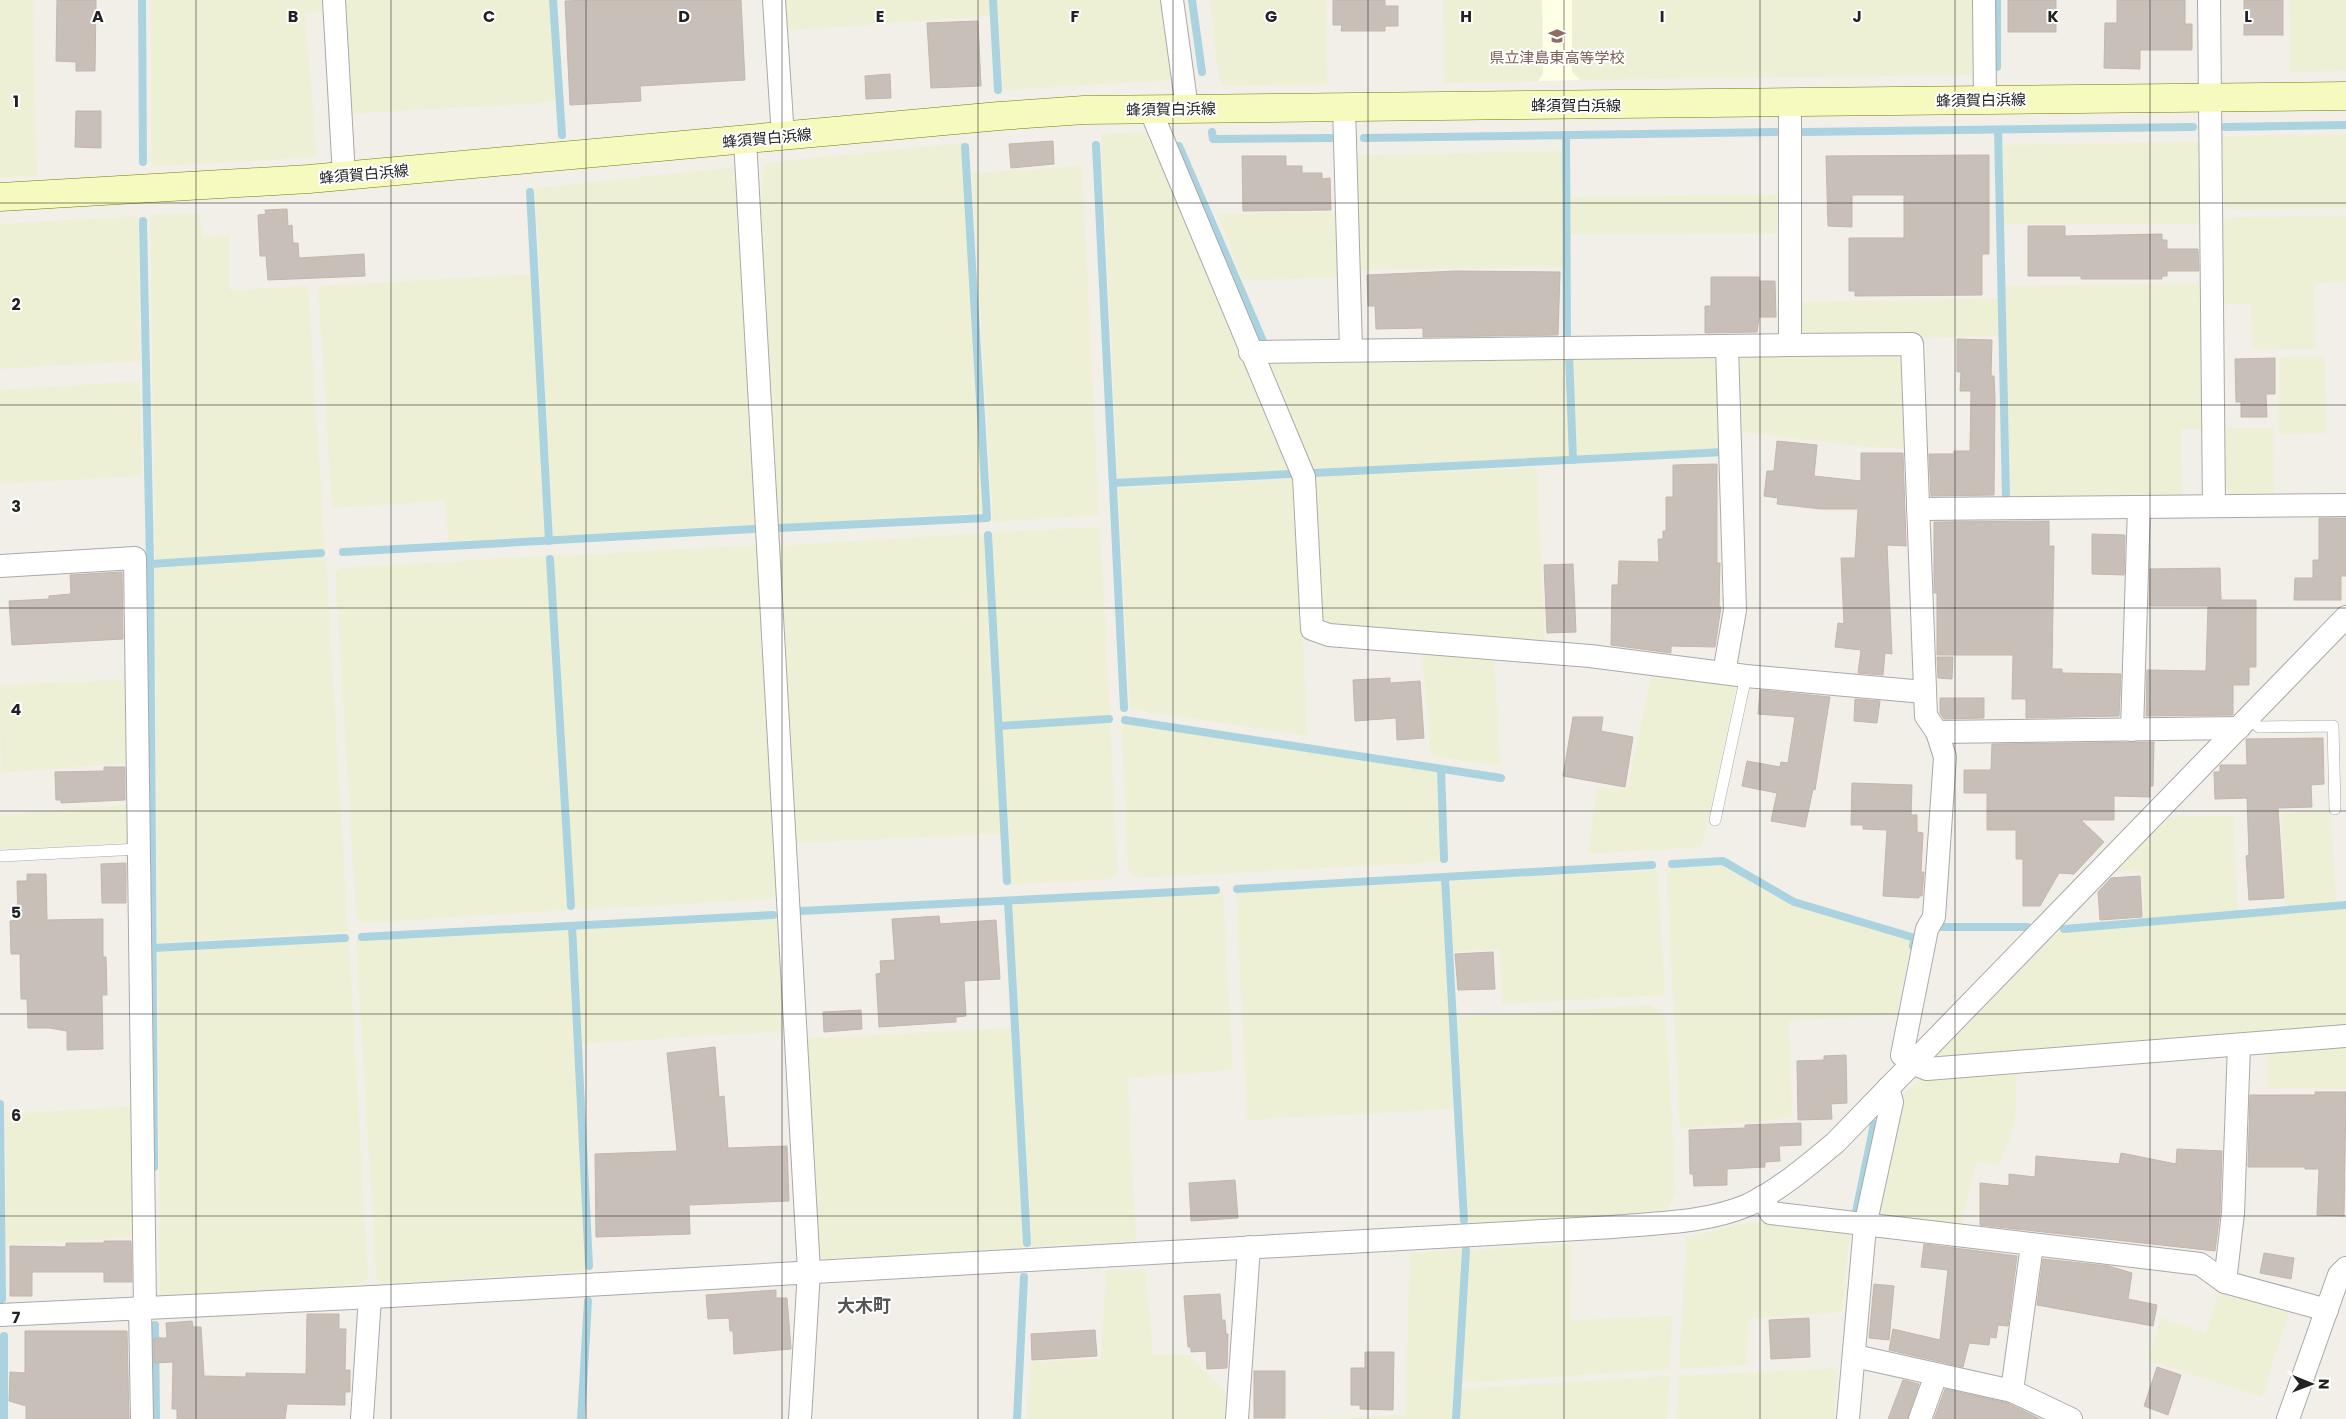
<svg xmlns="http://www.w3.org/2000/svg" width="2346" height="1419" viewBox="0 0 2346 1419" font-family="Poppins,'Noto Sans JP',sans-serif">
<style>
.education{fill:#ffffe5}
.farmland{fill:#eef0d5}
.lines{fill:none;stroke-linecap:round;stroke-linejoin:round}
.stream{stroke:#aad3df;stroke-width:8}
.building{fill:#c7bfb8;stroke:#c4b6ab}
.lane-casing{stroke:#a9a9a9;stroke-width:12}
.street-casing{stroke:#a9a9a9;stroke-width:24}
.secondary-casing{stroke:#707d05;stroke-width:29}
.lane{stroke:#fff;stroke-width:11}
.street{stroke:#fff;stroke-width:22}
.secondary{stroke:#f7fabf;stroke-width:28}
.grid{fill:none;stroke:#222;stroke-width:1;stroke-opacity:0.55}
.labels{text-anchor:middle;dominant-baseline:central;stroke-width:4;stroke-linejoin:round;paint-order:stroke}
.education-label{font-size:15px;fill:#785e54;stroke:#fff}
.street-label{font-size:15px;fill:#222;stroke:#fff}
.quarter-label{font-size:18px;font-weight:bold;fill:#555;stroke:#fff}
.grid-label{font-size:16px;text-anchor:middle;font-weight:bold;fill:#222;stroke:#fff;stroke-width:4;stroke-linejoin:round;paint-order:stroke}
</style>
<rect width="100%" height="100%" fill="#f2efe9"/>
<polygon class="education" points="1542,0 1572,0 1572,72 1580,80 1538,81 1543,73"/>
<g class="farmland">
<polygon points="0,0 33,0 37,176 0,178"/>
<polygon points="151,0 324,0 325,11 305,13 317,157 151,167"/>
<polygon points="342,0 551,0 556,102 349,114"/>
<polygon points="781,0 990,0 991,16 783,31"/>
<polygon points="997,0 1165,0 1172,80 1003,90"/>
<polygon points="1210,0 1326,0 1327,84 1222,86 1218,72"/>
<polygon points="1443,0 1542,0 1543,74 1538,81 1444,83"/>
<polygon points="1572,0 1977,0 1978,68 1971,75 1580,80 1572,72"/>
<polygon points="2289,0 2346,0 2346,71 2290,72"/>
<polygon points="1149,132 1291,471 1118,479 1101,134"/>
<polygon points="2346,134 2346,208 2230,209 2224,205 2222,138 2225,136"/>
<polygon points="2200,142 2202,224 2004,224 2003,145"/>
<polygon points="962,143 983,512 775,525 760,218 764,163"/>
<polygon points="1562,151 1564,267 1360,270 1357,155"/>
<polygon points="1082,166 1099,515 993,522 972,173"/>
<polygon points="736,167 757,524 553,536 535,188"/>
<polygon points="1778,195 1778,233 1569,234 1569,197"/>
<polygon points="1336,212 1339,278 1243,280 1217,214"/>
<polygon points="200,213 202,237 229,235 229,290 308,286 325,549 155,560 150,215"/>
<polygon points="138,216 140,361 0,369 0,224"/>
<polygon points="2346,216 2346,282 2315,283 2316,349 2252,350 2251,304 2224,304 2223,220 2229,217"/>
<polygon points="533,274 546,536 449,543 445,501 332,508 318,286"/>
<polygon points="2202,283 2203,429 2181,429 2182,498 2010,501 2005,286"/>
<polygon points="1999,298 2000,336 1811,340 1801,332 1800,302"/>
<polygon points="1895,350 1907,359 1909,448 1865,447 1742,432 1739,351"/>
<polygon points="1713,351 1722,361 1726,448 1575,457 1571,352"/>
<polygon points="1566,352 1570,457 1310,469 1267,366 1278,357"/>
<polygon points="2325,356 2326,433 2279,434 2279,357"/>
<polygon points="140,381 142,476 0,484 0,390"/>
<polygon points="2226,428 2273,428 2274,499 2236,499 2225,489"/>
<polygon points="1537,468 1545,645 1336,627 1324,620 1317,609 1311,477"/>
<polygon points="1294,479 1308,736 1130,709 1118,488"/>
<polygon points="1100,527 1110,715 1002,723 991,532"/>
<polygon points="985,533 1001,834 794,843 775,546"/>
<polygon points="759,545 778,895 772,899 575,910 554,556"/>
<polygon points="546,556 568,910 362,923 356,917 335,572 340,568"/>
<polygon points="326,557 348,931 157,943 155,568"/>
<polygon points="1422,653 1494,659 1501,766 1431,756"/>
<polygon points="1652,672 1726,681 1736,689 1702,847 1588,854 1597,787 1627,790"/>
<polygon points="134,679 134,763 1,773 0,685"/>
<polygon points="1110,723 1118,873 1111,879 1011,885 1002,729"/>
<polygon points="1121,723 1438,771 1441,862 1139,878 1133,876 1128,869"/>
<polygon points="133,804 133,838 126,843 0,849 0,815"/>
<polygon points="2331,811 2336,902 2286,905 2281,813"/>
<polygon points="2234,815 2238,911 2145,920 2141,871 2115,872 2170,817"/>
<polygon points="1723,866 1790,905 1912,939 1897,1014 1789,1021 1792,1118 1680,1129 1666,869"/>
<polygon points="1658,870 1665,995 1502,1004 1499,949 1453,952 1450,881"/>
<polygon points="1442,882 1454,1109 1247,1120 1236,893"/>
<polygon points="1223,892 1233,1070 1128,1078 1136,1241 1032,1247 1012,903"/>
<polygon points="2346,907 2346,1028 1936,1062 1932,1057 2058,932"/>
<polygon points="779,917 788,1031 581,1044 575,928"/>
<polygon points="570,929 586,1271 380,1284 376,1276 356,940"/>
<polygon points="349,942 368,1278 364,1282 354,1285 160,1296 158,951"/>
<polygon points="1649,1005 1658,1009 1666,1018 1676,1192 1669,1207 1658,1213 1469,1225 1457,1017"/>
<polygon points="1013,1028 1025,1247 824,1259 819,1254 806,1038"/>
<polygon points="2346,1041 2346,1089 2268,1088 2267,1048"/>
<polygon points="2017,1071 2015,1123 2000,1165 1977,1162 1959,1231 1877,1218 1901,1097 1921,1078"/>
<polygon points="138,1106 141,1237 6,1245 6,1114"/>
<polygon points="1762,1222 1850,1232 1842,1312 1749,1319 1747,1365 1679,1369 1686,1237 1746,1223"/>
<polygon points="1572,1244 1571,1320 1672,1316 1670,1369 1462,1383 1470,1250"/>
<polygon points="1463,1249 1453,1419 1309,1419 1405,1415 1410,1253"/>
<polygon points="1146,1269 1153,1355 1190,1355 1230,1396 1229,1419 1026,1419 1030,1362 1101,1359 1106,1271"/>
<polygon points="2219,1291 2289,1313 2262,1397 2148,1360 2161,1318 2206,1333"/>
<polygon points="1838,1368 1834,1419 1676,1419 1678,1376"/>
<polygon points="1670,1376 1667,1419 1460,1419 1461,1389"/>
</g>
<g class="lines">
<g class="stream">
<polyline points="142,0 143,162"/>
<polyline points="553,0 562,135"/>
<polyline points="993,0 998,90"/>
<polyline points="1192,0 1202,72"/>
<polyline points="1997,0 1997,67"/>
<polyline points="2225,127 2346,125"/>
<polyline points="1998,130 2006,498"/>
<polyline points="1212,132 1213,139 1331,138"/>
<polyline points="1804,132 2193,127"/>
<polyline points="1566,135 1567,343"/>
<polyline points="1364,138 1776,132"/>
<polyline points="1096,145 1124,708"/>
<polyline points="1179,146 1263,341"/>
<polyline points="530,192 549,541"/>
<polyline points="143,221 150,564 154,1167"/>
<polyline points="1569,353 1573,460"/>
<polyline points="1314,473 1724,452"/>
<polyline points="1113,483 1291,474"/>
<polyline points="779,528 987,518 965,147"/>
<polyline points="988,535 1007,881"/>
<polyline points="343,552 753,529"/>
<polyline points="550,559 571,906"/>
<polyline points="150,564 321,553"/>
<polyline points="1125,720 1501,778"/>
<polyline points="999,726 1109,719"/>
<polyline points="1441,769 1444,859"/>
<polyline points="1672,864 1723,861 1794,902 1915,938 1913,946"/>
<polyline points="1445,878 1464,1220"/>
<polyline points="1237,889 1652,865"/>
<polyline points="1008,901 1027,1243"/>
<polyline points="801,911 1216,890"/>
<polyline points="572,926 589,1266"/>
<polyline points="1934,927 2028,927"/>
<polyline points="2064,929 2346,905"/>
<polyline points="362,937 773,915"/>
<polyline points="153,948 345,938"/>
<polyline points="0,1104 2,1299"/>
<polyline points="1856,1212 1874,1124"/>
<polyline points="155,1325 156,1419"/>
<polyline points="4,1336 4,1419"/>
<polyline points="581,1419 588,1301"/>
<polyline points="1017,1419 1024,1277"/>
<polyline points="1456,1419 1466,1250"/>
</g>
</g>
<g class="building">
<polygon points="57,0 96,0 95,71 76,71 76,62 56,61"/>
<polygon points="592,0 741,0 745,80 640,86 641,101 570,105 565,1"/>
<polygon points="1333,0 1385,0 1385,6 1398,6 1398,26 1385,26 1385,31 1341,31 1342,25 1333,25"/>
<rect x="2008" y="0" width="48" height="32"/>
<polygon points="2117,0 2185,0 2185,24 2192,24 2192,50 2140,50 2140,69 2104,68 2105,23 2117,23"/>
<rect x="2244" y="0" width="39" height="35"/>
<polygon points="978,21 981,86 931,88 927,23"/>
<polygon points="890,74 891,98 866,99 865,76"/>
<polygon points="76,111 101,111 101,148 75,147"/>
<polygon points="1053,141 1054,164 1011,168 1009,144"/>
<polygon points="1989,155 1989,254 1982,254 1982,295 1855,296 1855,291 1849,291 1849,238 1904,238 1904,195 1852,195 1852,227 1828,226 1826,156"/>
<polygon points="1242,156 1286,156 1286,166 1302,166 1302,173 1322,173 1322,179 1330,178 1331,210 1243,211"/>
<polygon points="287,209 288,226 292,225 293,243 298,243 299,258 364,254 365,276 268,280 266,256 260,256 258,215 266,214 265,210"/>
<polygon points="2028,226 2065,226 2065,236 2162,234 2162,240 2167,240 2167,249 2198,249 2199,271 2167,271 2167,276 2162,276 2162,279 2081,279 2081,276 2028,276"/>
<polygon points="1457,271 1560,272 1558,335 1423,337 1423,328 1376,329 1375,306 1368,306 1367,275"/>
<polygon points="1711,277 1759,277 1759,281 1775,281 1776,317 1759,317 1757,332 1705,333 1705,306 1711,306"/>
<polygon points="1957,339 1992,340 1991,376 1994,376 1995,397 1994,495 1931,496 1929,454 1954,454 1954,451 1970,451 1971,391 1960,391 1961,372 1957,372"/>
<polygon points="2275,358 2275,394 2266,394 2267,417 2241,417 2241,402 2236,402 2235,359"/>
<polygon points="1777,441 1817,445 1814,476 1861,481 1861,453 1903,453 1906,543 1906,546 1887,545 1892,654 1885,653 1883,675 1858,673 1861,650 1835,647 1838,623 1844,624 1841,558 1855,558 1858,509 1821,509 1777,504 1778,498 1764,496 1767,471 1774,471"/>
<polygon points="1717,464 1717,563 1720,563 1719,607 1721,607 1715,647 1671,646 1671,653 1611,645 1612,585 1618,585 1619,561 1659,562 1658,539 1663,539 1663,531 1666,531 1666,497 1673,497 1673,465"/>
<polygon points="2319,518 2346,518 2346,576 2341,576 2341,600 2294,600 2295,578 2313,578 2313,560 2319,560"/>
<polygon points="2049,521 2049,546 2054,546 2052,669 2062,669 2062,673 2121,674 2119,716 2026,718 2026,699 2012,699 2013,655 1937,655 1937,593 1934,593 1934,522"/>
<polygon points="2092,534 2125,535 2124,575 2092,574"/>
<polygon points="1573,564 1576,632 1547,633 1544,565"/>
<polygon points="2220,568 2221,600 2256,600 2256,667 2249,667 2249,685 2233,685 2233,715 2146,716 2147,670 2206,671 2208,606 2149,606 2150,569"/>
<polygon points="122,572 123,639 12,645 9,601 49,599 49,596 71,594 70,575"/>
<polygon points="1937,657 1953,657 1952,679 1938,678"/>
<polygon points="1390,678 1390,683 1420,681 1424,738 1397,740 1396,718 1355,721 1353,680"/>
<polygon points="1760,690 1830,697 1815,790 1813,789 1805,827 1771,821 1777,793 1742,786 1747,761 1780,767 1781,762 1788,763 1795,717 1758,714"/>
<polygon points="1940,698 1984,698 1984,718 1944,719 1940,713"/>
<polygon points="1855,699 1880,701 1877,723 1854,721"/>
<polygon points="1573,717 1603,717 1601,731 1633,737 1625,787 1563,776"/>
<polygon points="2323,738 2324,784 2311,785 2312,807 2278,808 2284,898 2249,900 2246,856 2249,855 2247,798 2215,799 2214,772 2220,772 2220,765 2247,765 2246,739"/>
<polygon points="2154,742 2153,786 2150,786 2150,797 2114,796 2114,820 2081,820 2104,842 2074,874 2059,873 2040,906 2023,906 2023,859 2016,859 2016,830 1987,830 1987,793 1964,793 1964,770 1991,770 1992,744"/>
<polygon points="104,767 125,767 125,800 61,803 61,800 56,800 55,772 104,771"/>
<polygon points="1852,783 1912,785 1911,815 1917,815 1917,832 1923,833 1921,872 1924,872 1922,896 1919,896 1919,898 1883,896 1887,830 1863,829 1863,825 1851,825"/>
<polygon points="126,863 126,903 102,903 101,864"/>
<polygon points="27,874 46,874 47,920 103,919 103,957 106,957 107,995 102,995 103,1049 67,1050 67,1031 49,1028 28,1028 27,999 21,999 20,954 11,954 10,921 18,920 17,881 27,881"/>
<polygon points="2140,876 2142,917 2100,920 2098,892 2111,878"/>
<polygon points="939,916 940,924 996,920 1000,979 964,981 966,1016 956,1017 956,1022 879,1027 876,974 881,973 880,961 895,960 892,919"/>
<polygon points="1493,952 1495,989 1458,990 1455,954"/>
<polygon points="861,1010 862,1029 824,1032 823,1012"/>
<polygon points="715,1047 719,1097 724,1096 728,1148 787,1146 789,1201 689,1205 690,1234 596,1237 595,1154 677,1151 667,1053"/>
<polygon points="1846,1055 1847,1103 1831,1104 1832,1119 1798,1120 1797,1061 1824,1060 1824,1056"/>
<polygon points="2315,1092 2346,1092 2344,1216 2317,1215 2319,1169 2305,1169 2305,1167 2248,1167 2250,1095 2315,1095"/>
<polygon points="1801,1123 1801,1145 1779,1146 1780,1161 1765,1162 1765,1167 1727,1169 1727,1185 1694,1186 1693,1174 1690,1174 1689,1130 1745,1128 1745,1125"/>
<polygon points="2177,1149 2222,1151 2220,1212 2215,1251 1980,1225 1980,1183 2009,1186 2009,1174 2035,1177 2036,1156 2119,1164 2121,1153 2176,1164"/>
<polygon points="1235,1180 1238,1218 1191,1221 1189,1183"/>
<polygon points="104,1241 131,1241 132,1282 104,1282 104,1272 32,1272 32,1296 10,1296 10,1246 66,1247 66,1243 104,1243"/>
<polygon points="1924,1244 2017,1256 2008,1326 1998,1325 1996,1338 1990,1337 1989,1345 1969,1343 1963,1367 1889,1350 1893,1329 1940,1340 1948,1270 1921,1267"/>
<polygon points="2264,1253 2294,1258 2291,1279 2260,1273"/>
<polygon points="2043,1259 2109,1266 2132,1273 2128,1299 2157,1305 2153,1326 2037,1305"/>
<polygon points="1874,1284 1894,1286 1889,1340 1869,1338"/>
<polygon points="776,1290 776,1298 787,1298 791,1349 734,1354 733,1331 730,1331 729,1318 708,1319 706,1295"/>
<polygon points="1220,1294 1222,1320 1225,1320 1226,1334 1228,1334 1227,1368 1207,1369 1206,1351 1191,1352 1191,1347 1188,1347 1184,1296"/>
<polygon points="307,1314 339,1314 339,1329 346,1329 345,1370 350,1370 350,1392 345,1392 345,1405 287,1404 285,1419 177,1419 177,1409 172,1409 173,1362 154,1363 154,1338 167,1338 166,1323 192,1321 193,1327 201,1327 204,1376 246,1377 246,1373 306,1374"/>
<polygon points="1809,1318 1810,1357 1771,1359 1769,1320"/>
<polygon points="1095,1330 1097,1356 1032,1360 1031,1334"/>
<polygon points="25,1331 127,1331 129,1419 26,1419 26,1406 9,1401 10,1372 25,1373"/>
<polygon points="1365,1352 1394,1352 1393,1410 1360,1409 1360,1405 1351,1405 1351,1368 1365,1368"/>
<polygon points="2157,1367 2181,1375 2168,1415 2144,1406"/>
<rect x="1254" y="1371" width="31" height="47"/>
<polygon points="1903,1380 1919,1384 1907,1419 1888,1419"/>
<polygon points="1945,1389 2008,1403 2040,1419 1934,1419"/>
</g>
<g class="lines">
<g class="lane-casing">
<g id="lane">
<polyline points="2248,718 2259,727 2333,726 2335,809"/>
<polyline points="1715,820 1746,676"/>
<polyline points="2,856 139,849"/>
</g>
</g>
<g class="street-casing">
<g id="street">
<polyline points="334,0 344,176"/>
<polyline points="774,0 783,137"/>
<polyline points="1172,0 1187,108"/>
<polyline points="1984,0 1985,100"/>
<polyline points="2209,0 2214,506"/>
<polyline points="1790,103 1790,345 1912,344 1926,716 1937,732 1945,757 1934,917 1927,929 1902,1055 1912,1063 1927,1069 2346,1036"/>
<polyline points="1344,107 1351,350"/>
<polyline points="1150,109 1304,477 1312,629 1329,635 1590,656 1746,676 1924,692"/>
<polyline points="745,140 809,1271 800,1419"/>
<polyline points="1250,352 1790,345"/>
<polyline points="1918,509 2346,505"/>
<polyline points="0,566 135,558 145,1307"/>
<polyline points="1724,673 1735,610 1727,346"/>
<polyline points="2132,730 2139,507"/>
<polyline points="1937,732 2239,728"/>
<polyline points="1762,1197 1771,1213 2200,1264 2225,1282 2327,1310"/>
<polyline points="2225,1282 2233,1213 2239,1045"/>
<polyline points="140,1307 142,1419"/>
<path d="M0,1315l373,-18 1240,-70c44,-4 93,-4 135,-22 32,-15 60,-40 87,-62l511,-526"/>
<polyline points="1855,1356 2012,1391 2071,1419"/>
<polyline points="2012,1391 2032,1245"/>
<polyline points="362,1419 370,1297"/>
<polyline points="1237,1419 1249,1247"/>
<polyline points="1848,1419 1865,1226 1892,1102 1888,1088"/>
<polyline points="1920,1419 1936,1375"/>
<polyline points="2288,1419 2339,1275 2346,1268"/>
</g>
</g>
<g class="secondary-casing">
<polyline id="secondary" points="0,197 309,179 999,116 1084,110 2346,96"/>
</g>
<use href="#lane" class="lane"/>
<use href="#street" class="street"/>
<use href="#secondary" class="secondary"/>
</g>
<path class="grid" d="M196,0v1419M391,0v1419M586,0v1419M782,0v1419M978,0v1419M1173,0v1419M1368,0v1419M1564,0v1419M1760,0v1419M1955,0v1419M2150,0v1419M0,203h2346M0,405h2346M0,608h2346M0,811h2346M0,1014h2346M0,1216h2346"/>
<defs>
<g id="school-bare" transform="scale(1.35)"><path d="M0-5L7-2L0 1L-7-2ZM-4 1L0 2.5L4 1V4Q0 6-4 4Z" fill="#8d6e63" stroke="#fff" stroke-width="2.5" paint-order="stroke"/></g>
</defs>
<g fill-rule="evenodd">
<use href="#school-bare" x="1557" y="36"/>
</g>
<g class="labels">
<g class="education-label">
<text x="1557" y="57">県立津島東高等学校</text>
</g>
<g class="street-label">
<text transform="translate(1981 100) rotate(-1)">蜂須賀白浜線</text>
<text x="1576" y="105">蜂須賀白浜線</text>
<text transform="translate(1171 109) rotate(-1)">蜂須賀白浜線</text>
<text transform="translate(767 138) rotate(-5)">蜂須賀白浜線</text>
<text transform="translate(364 174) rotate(-5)">蜂須賀白浜線</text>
</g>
<g class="quarter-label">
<text x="864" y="1305">大木町</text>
</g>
</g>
<g class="grid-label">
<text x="98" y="22">A</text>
<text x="293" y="22">B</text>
<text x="489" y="22">C</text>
<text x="684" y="22">D</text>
<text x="880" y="22">E</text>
<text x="1075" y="22">F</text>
<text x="1271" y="22">G</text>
<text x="1466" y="22">H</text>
<text x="1662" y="22">I</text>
<text x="1857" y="22">J</text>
<text x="2053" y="22">K</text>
<text x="2248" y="22">L</text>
<text x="16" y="107">1</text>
<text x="16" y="310">2</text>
<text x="16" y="512">3</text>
<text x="16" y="715">4</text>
<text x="16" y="918">5</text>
<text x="16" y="1121">6</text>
<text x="16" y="1323">7</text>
</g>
<g transform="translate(2311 1384) rotate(91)" stroke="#ffffff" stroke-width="4" paint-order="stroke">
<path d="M0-4L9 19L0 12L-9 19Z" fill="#222222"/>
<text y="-8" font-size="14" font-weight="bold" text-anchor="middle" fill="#222222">N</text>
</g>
</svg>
